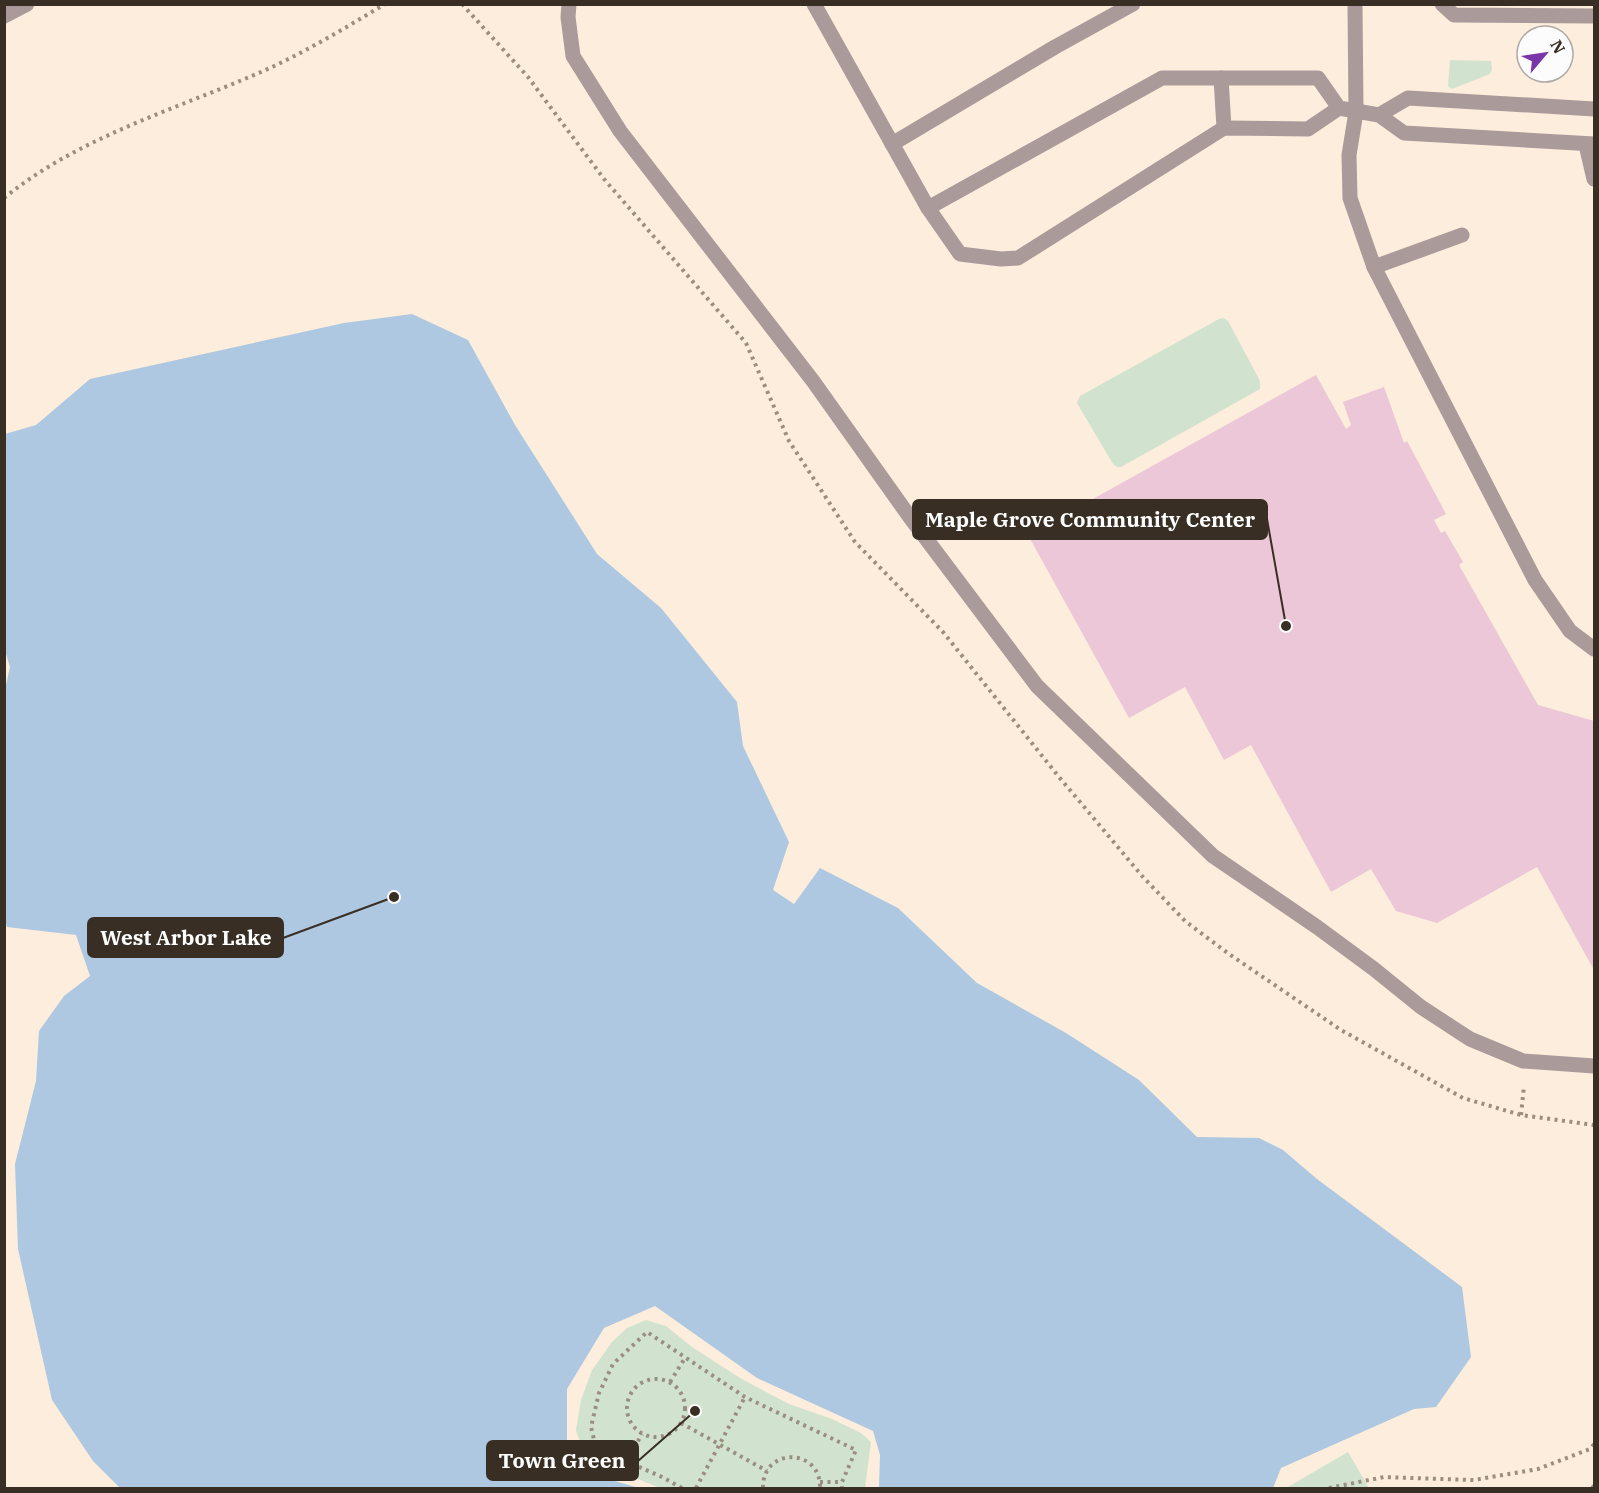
<svg xmlns="http://www.w3.org/2000/svg" width="1599" height="1493" viewBox="0 0 1599 1493" font-family="'IBM Plex Serif',serif">
<style>
.green{fill:#d1e3cf}
.water{fill:#aec8e1}
.building{fill:#ebc7d7}
.lines{fill:none;stroke-linecap:round;stroke-linejoin:round}
.path{stroke:#9a8e80;stroke-width:4;stroke-dasharray:3 4.5;stroke-linecap:butt}
.minor{stroke:#ab9a9a;stroke-width:15}
.leader{fill:none;stroke:#382e24;stroke-width:2}
.callout-dot{fill:#382e24;stroke:#fcfcfc;stroke-width:2}
.callout{fill:#382e24;stroke:#382e24;stroke-width:2}
.callout-label{font-size:21px;text-anchor:middle;font-weight:bold;fill:#fff}
</style>
<rect width="100%" height="100%" fill="#fceddc"/>
<g class="green">
<polygon points="1450,60 1491,61 1492,69 1490,74 1452,89 1448,86"/>
<polygon points="1224,318 1228,321 1260,381 1260,389 1121,467 1117,467 1113,464 1077,403 1080,396 1219,319"/>
<polygon points="646,1320 666,1326 692,1347 740,1378 789,1404 832,1419 861,1433 871,1442 865,1488 660,1488 596,1462 583,1452 576,1430 581,1400 592,1370 612,1342 627,1328"/>
<polygon points="1348,1452 1369,1488 1286,1488"/>
</g>
<polygon class="water" points="412,314 468,340 515,425 597,554 661,608 737,702 743,746 789,842 773,890 794,904 820,868 898,908 977,983 1066,1033 1139,1080 1197,1137 1259,1138 1283,1150 1317,1179 1462,1287 1471,1357 1436,1407 1414,1409 1281,1468 1273,1488 879,1488 880,1455 873,1431 757,1378 655,1306 604,1328 567,1389 567,1443 587,1473 639,1488 120,1488 93,1461 52,1400 18,1249 15,1164 36,1081 39,1031 64,996 90,976 76,935 7,927 5,921 4,694 10,667 4,647 5,434 36,425 90,379 344,323"/>
<polygon class="building" points="1316,375 1346,429 1351,425 1343,402 1384,387 1404,443 1407,441 1446,514 1434,520 1441,533 1445,531 1463,562 1459,565 1538,705 1594,721 1594,970 1537,867 1437,923 1396,911 1371,869 1331,892 1251,745 1224,760 1185,687 1129,718 1028,535"/>
<g class="lines">
<g class="path">
<polyline points="462,4 528,77 604,179 746,343 789,441 855,542 943,632 1059,777 1143,877 1185,921 1229,954 1341,1030 1463,1098 1521,1115 1594,1125"/>
<path d="M4,198c75,-61 170,-88 257,-126 43,-19 84,-44 124,-68"/>
<polyline points="1521,1115 1524,1086"/>
<circle cx="656" cy="1408" r="29"/>
<polyline points="670,1382 685,1358"/>
<polyline points="681,1423 767,1471"/>
<polyline points="627,1461 642,1434"/>
<polyline points="820,1482 842,1482"/>
<polyline points="682,1488 662,1477 596,1448 591,1427 599,1393 613,1364 647,1332 745,1397 856,1450 842,1482 842,1488"/>
<polyline points="696,1488 745,1397"/>
<path d="M763,1488c-1,-41 58,-41 57,0"/>
<polyline points="1329,1488 1384,1477 1474,1480 1538,1469 1590,1449 1594,1444"/>
<polyline points="1592,1488 1594,1486"/>
</g>
<g class="minor">
<polyline points="569,4 568,17 573,56 620,131 813,381 909,516 1037,686 1213,856 1317,927 1374,969 1421,1007 1470,1039 1523,1061 1594,1066"/>
<polyline points="814,4 928,208 960,254 1001,259 1018,258 1224,128 1308,129 1339,108"/>
<polyline points="1355,4 1356,112 1349,155 1350,198 1374,267 1535,580 1570,631 1594,649"/>
<polyline points="1442,4 1454,15 1594,16"/>
<polyline points="4,16 27,4"/>
<polyline points="1221,78 1224,128"/>
<polyline points="1379,115 1408,98 1594,109"/>
<polyline points="892,144 1055,47 1133,4"/>
<polyline points="1586,145 1594,179"/>
<polyline points="928,208 1162,78 1318,78 1339,108 1379,115 1404,133 1594,144"/>
<polyline points="1374,267 1462,235"/>
</g>
</g>
<path class="leader" d="M1286 626L1267 519M394 897L283 938M695 1411L638 1461"/>
<g class="callout-dot">
<circle cx="1286" cy="626" r="6"/>
<circle cx="394" cy="897" r="6"/>
<circle cx="695" cy="1411" r="6"/>
</g>
<g class="callout">
<rect x="913" y="500" width="354" height="39" rx="6"/>
<rect x="88" y="918" width="195" height="39" rx="6"/>
<rect x="487" y="1441" width="151" height="39" rx="6"/>
</g>
<g class="callout-label">
<text x="1090" y="527">Maple Grove Community Center</text>
<text x="186" y="945">West Arbor Lake</text>
<text x="562" y="1468">Town Green</text>
</g>
<rect width="1599" height="1493" fill="none" stroke="#382e24" stroke-width="12"/>
<g transform="translate(1545 54) rotate(61)"><circle r="28" fill="#fcfcfc" stroke="#aeaaa6" stroke-width="1.5"/>
<path d="M0-4.5L10 22L0 15L-10 22Z" fill="#7935a9"/>
<text y="-9" font-size="16" font-weight="bold" text-anchor="middle" fill="#382e24">N</text>
</g>
</svg>
